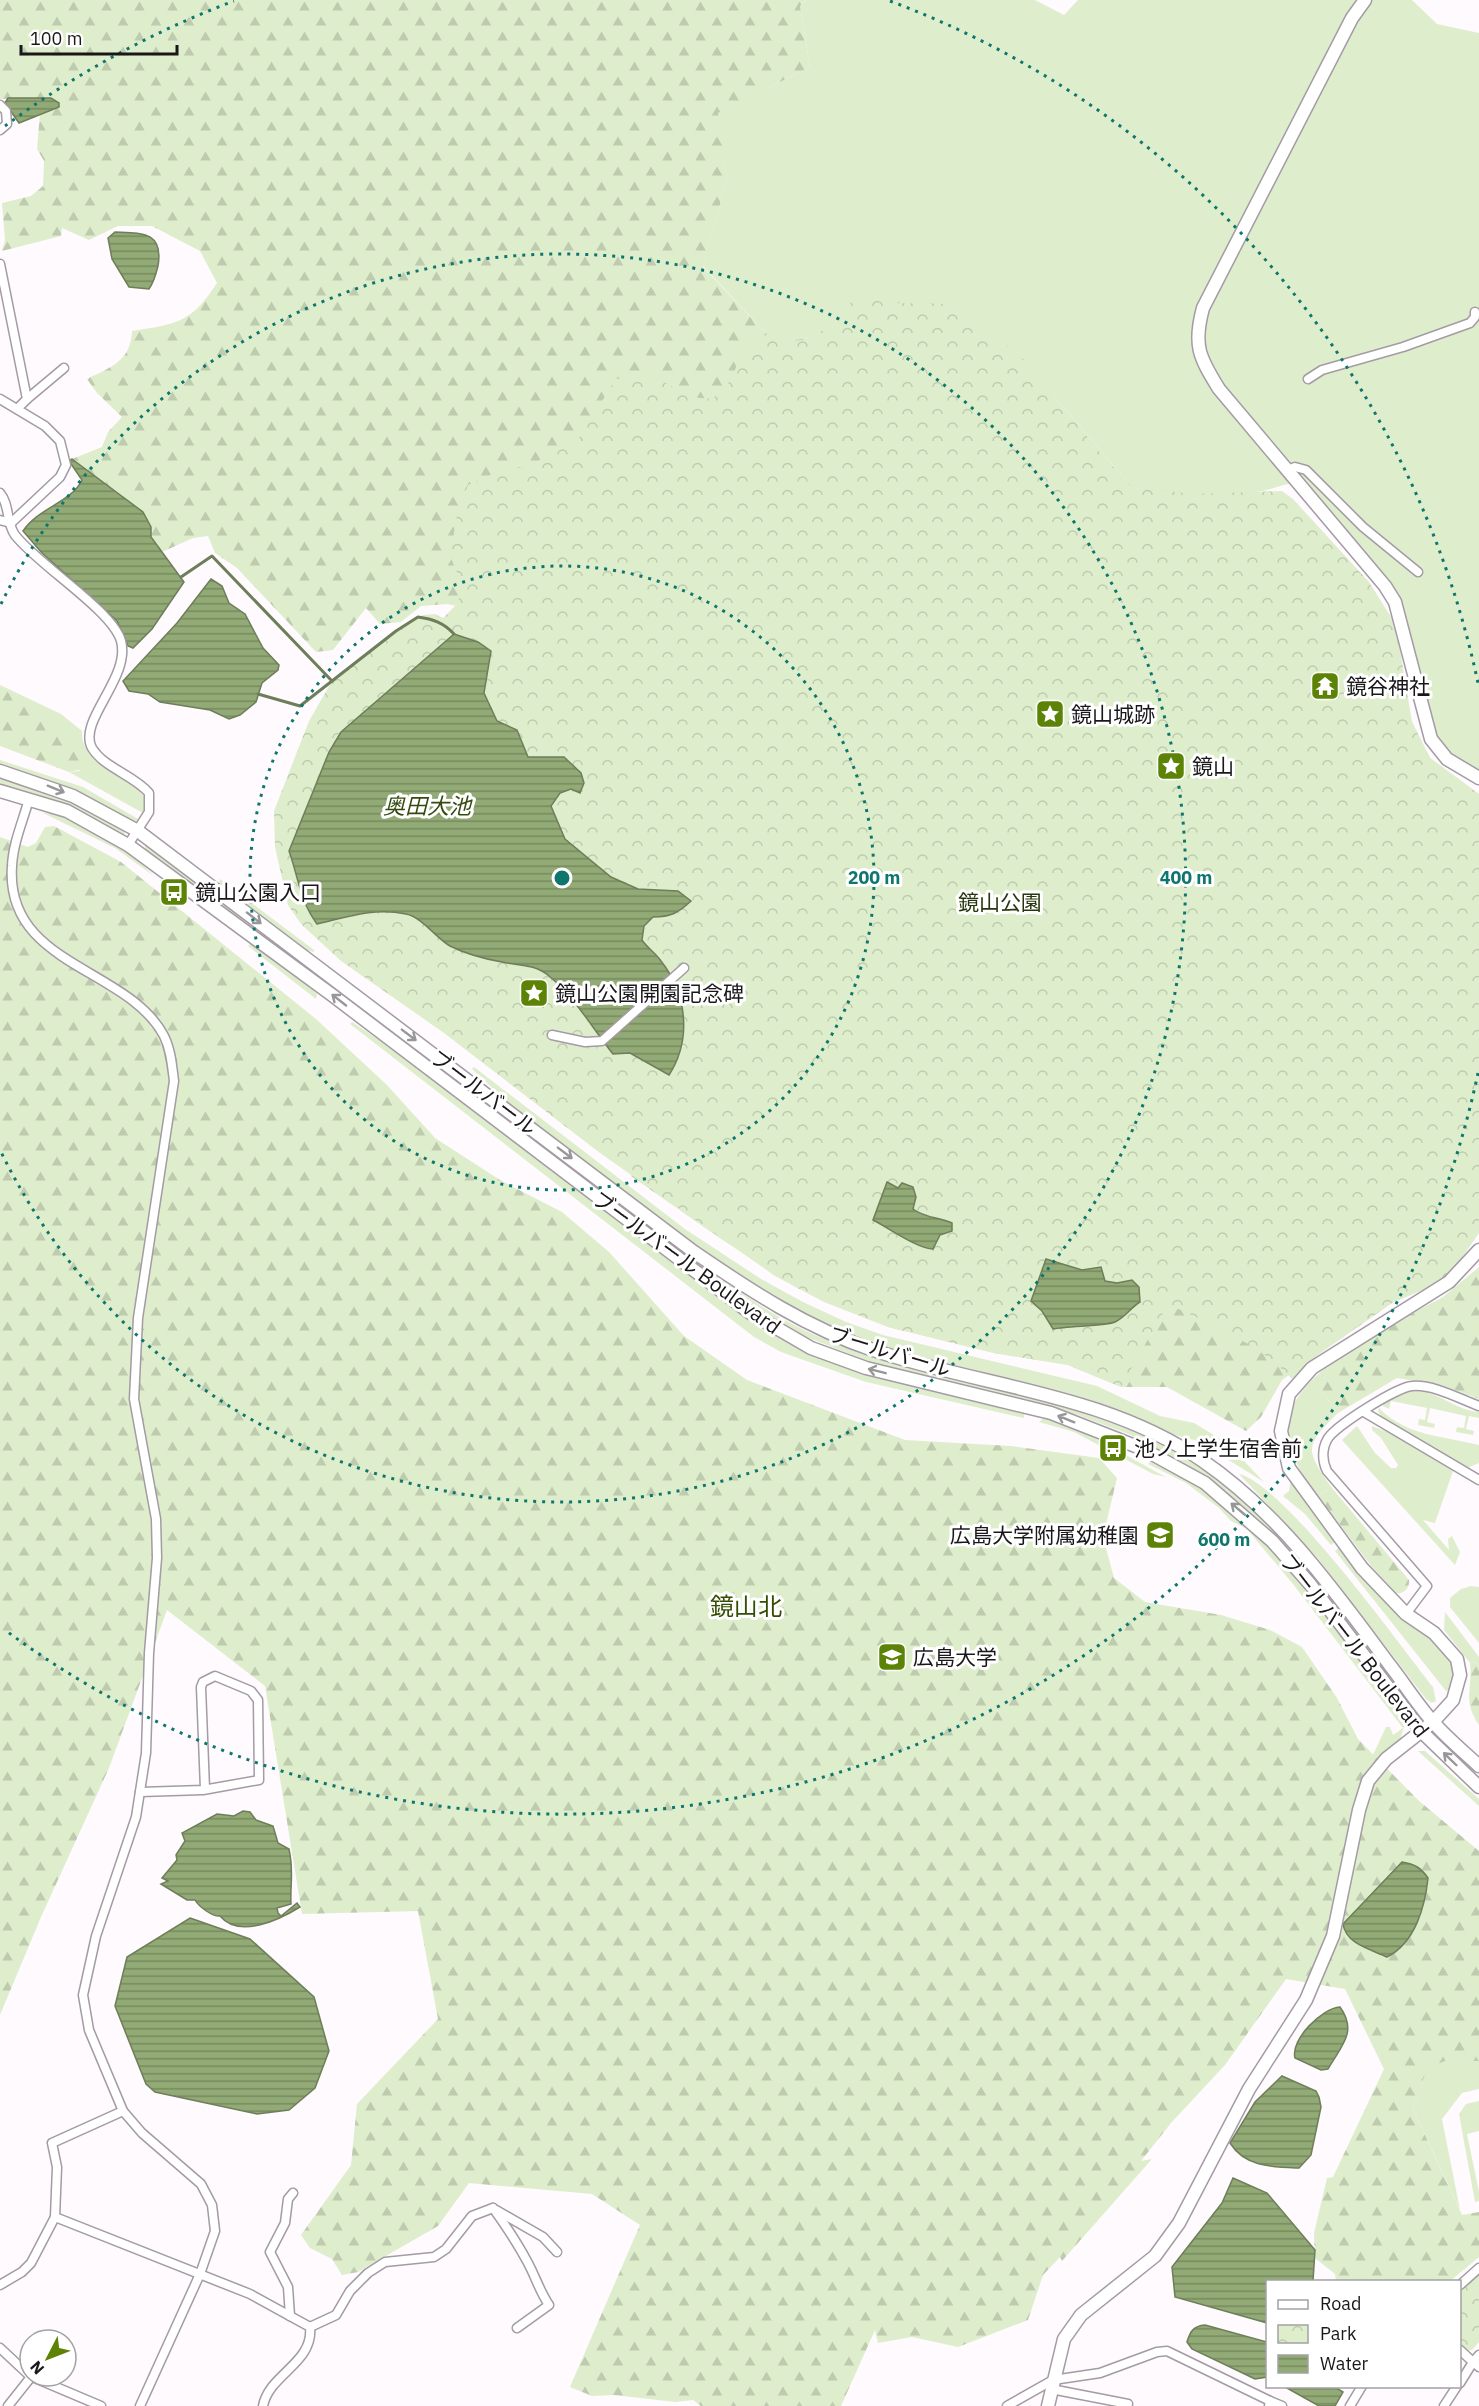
<svg xmlns="http://www.w3.org/2000/svg" width="1479" height="2406" viewBox="0 0 1479 2406" font-family="'IBM Plex Sans','Noto Sans JP',sans-serif">
<style>
.green{fill:#deeecc}
.forest{fill:url(#forest-firs)}
.park{fill:url(#park-crowns)}
.water{fill:url(#water-rules);stroke:#6e7e5a;stroke-width:1.5}
.lines{fill:none;stroke-linecap:round;stroke-linejoin:round}
.stream{stroke:#6e7e5a;stroke-width:3}
.street-casing{stroke:#a49ba4;stroke-width:11}
.secondary-casing{stroke:#a49ba4;stroke-width:15}
.street{stroke:#fff;stroke-width:8}
.secondary{stroke:#fff;stroke-width:12}
.oneway{stroke:#989798}
.ring{fill:none;stroke:#0f766e;stroke-width:3;stroke-dasharray:3 6}
.labels{text-anchor:middle;dominant-baseline:central;stroke-width:6;stroke-linejoin:round;paint-order:stroke}
.poi-label{font-size:21px;fill:#1a171a;stroke:#fff;text-anchor:start}
.park-label{font-size:21px;fill:#26360e;stroke:#fff}
.street-label{font-size:21px;fill:#1a171a;stroke:#fff}
.water-label{font-size:22px;font-style:italic;fill:#364b11;stroke:#fff}
.quarter-label{font-size:24px;fill:#354d01;stroke:#fff}
.centre{fill:#0f766e;stroke:#fff;stroke-width:3}
.ring-label{font-size:18px;text-anchor:middle;font-weight:bold;fill:#0f766e;stroke:#fff;stroke-width:6;stroke-linejoin:round;paint-order:stroke}
</style>
<defs>
<pattern id="forest-firs" width="22" height="20" patternUnits="userSpaceOnUse" patternTransform="scale(1.5)"><rect width="22" height="20" fill="#deeecc"/><path d="M5 1l3.5 6h-7zM16 11l3.5 6h-7z" fill="#becbaf"/></pattern>
<pattern id="park-crowns" width="20" height="18" patternUnits="userSpaceOnUse" patternTransform="scale(1.5)"><rect width="20" height="18" fill="#deeecc"/><path d="M2 6a3 3 0 1 1 6 0M12 15a3 3 0 1 1 6 0" fill="none" stroke="#becbaf"/></pattern>
<pattern id="water-rules" width="6" height="5" patternUnits="userSpaceOnUse" patternTransform="scale(1.5)"><rect width="6" height="5" fill="#92aa75"/><path d="M0 2.5h6" fill="none" stroke="#76895f"/></pattern>
</defs>
<rect width="100%" height="100%" fill="#fefafe"/>
<g class="green">
<path d="M806,0h229l29,15 14,-15h334l25,24 42,9v745l-48,-39 -36,-137 -96,-119c-14,0 -23,5 -36,8 -43,6 -89,4 -131,-4l-79,-92 -222,-72 -17,15 -33,3 -14,-7 -64,-68 24,-87 -10,-66 93,-46 -10,-61z"/>
<path d="M0,685l61,29 21,17c-3,36 55,41 65,73l-4,9 -74,-41 11,-1 -37,-55 -24,-14z"/>
<polygon points="0,760 83,787 140,820 133,822 80,792 0,766"/>
<path d="M0,779l64,19 59,31 2,5 -5,1c-37,-23 -77,-42 -120,-51z"/>
<path d="M43,813c35,0 87,38 111,63l-39,-28z"/>
<polygon points="145,845 228,905 260,936 145,850"/>
<polygon points="220,879 314,950 314,952 306,950 219,884"/>
<polygon points="251,943 312,989 317,994 316,999 248,946"/>
<polygon points="352,1022 379,1040 738,1313 792,1345 852,1369 1024,1414 1024,1418 866,1382 781,1352 754,1337 350,1024"/>
<path d="M405,1039c78,59 157,119 235,178 51,38 101,81 158,110 81,41 173,53 260,76 154,42 246,143 329,273l-84,-110 -68,-66 -49,-35 -55,-30 -53,-20 -192,-47 -95,-37 -30,-17 -330,-248z"/>
<polygon points="474,1067 685,1229 761,1279 803,1302 846,1322 883,1335 1097,1386 1160,1416 1194,1423 1227,1443 1264,1482 1198,1441 1159,1431 1101,1404 900,1351 860,1340 820,1324 742,1279 515,1109 472,1069"/>
<path d="M1328,1366l-7,25 17,22c-35,34 -32,37 -6,75l-14,8c-40,-52 -44,-87 10,-130z"/>
<path d="M1412,1390c25,0 42,20 67,22v6l-10,-2 -3,13 8,2 -1,4 -17,-3 1,-5 7,1 2,-12 -36,-8 -3,14 8,2 -1,4 -16,-3 1,-6 6,1 2,-12 -36,-7 -2,8 -6,-3v-3z"/>
<path d="M1379,1408c27,28 64,28 100,37v18l-12,5 -85,-49 -4,-8z"/>
<path d="M1044,1418c41,11 84,39 122,59l-13,-3 -79,-42 -35,-10z"/>
<polygon points="1357,1426 1375,1453 1391,1468 1396,1468 1398,1465 1381,1438 1372,1430 1372,1426 1395,1435 1453,1471 1435,1523 1423,1520 1449,1550 1448,1539 1452,1536 1460,1552 1455,1565 1342,1440"/>
<path d="M1150,1462c111,46 182,157 250,251l5,10 -6,21 -35,30 22,-47h4l3,8 10,-7 -110,-144 -46,-55 -16,-8 -12,-13 -33,-25 -38,-19z"/>
<path d="M1239,1474c46,11 160,170 194,213l3,14 -4,2 -6,-4 -109,-142z"/>
<polygon points="1291,1478 1337,1540 1331,1545 1305,1514 1283,1496 1289,1491"/>
<polygon points="1340,1547 1377,1593 1433,1637 1450,1656 1455,1672 1453,1689 1446,1691 1335,1551"/>
<polygon points="1471,1586 1479,1587 1479,1643 1450,1607 1450,1598 1461,1589"/>
<polygon points="1445,1612 1479,1657 1479,1666 1475,1662 1470,1663 1444,1630"/>
<polygon points="1418,1751 1425,1751 1479,1799 1479,1806"/>
<polygon points="1445,2061 1479,2061 1479,2089 1462,2093 1442,2119 1460,2210 1413,2109 1427,2067"/>
<polygon points="1479,2101 1479,2131 1467,2134 1479,2192 1479,2201 1475,2202 1459,2114 1466,2104"/>
</g>
<g class="forest">
<path d="M0,0h806l-6,6 10,61 -92,46 9,66 -24,88 64,67 14,7 33,-3 42,-41 82,7 115,91 79,92 61,7 64,-3 134,156 21,75 18,36 49,36v439l-87,70 -110,77 -21,37 -15,14 -79,-44h-46l-53,-22 -74,-12 -106,-26 -91,-39 -79,-51 -87,-61 -131,-561 -53,-11 -26,2 -20,16 -21,2 -14,-16 -33,42 -17,2 -79,-84 -22,-15 -7,-17 -15,2 -31,14 -11,-15v-10l-29,-32 -33,-22 -17,-14 30,-12 6,-15 14,-15 -25,-24 -10,-14c24,-12 44,-18 45,-48 45,-7 59,-8 85,-48l-17,-32 -48,-25h-34l-29,14 -27,-12 -1,8 -59,15 3,-11 -3,-37 29,-7 12,-10 1,-25 -7,-12 3,-36 19,-6v-5l-7,-4 -52,1z"/>
<path d="M0,685c31,27 74,42 88,83l-19,4 -69,-26z"/>
<polygon points="54,826 121,862 316,1019 387,1085 435,1138 500,1180 562,1212 609,1252 684,1336 747,1380 905,1440 1011,1446 1099,1458 1117,1478 1103,1537 1114,1578 1145,1602 1221,1615 1270,1630 1302,1647 1337,1698 1358,1739 1418,1800 1479,1851 1479,2061 1445,2061 1427,2068 1413,2109 1462,2215 1479,2212 1479,2257 1449,2282 1336,2281 1335,2274 1315,2258 1314,2233 1327,2178 1333,2177 1384,2069 1345,1989 1286,1979 1225,2065 1171,2123 1141,2161 1152,2159 1062,2261 1060,2257 1043,2275 1028,2320 958,2347 912,2337 878,2343 875,2330 841,2406 701,2406 693,2400 675,2402 614,2395 592,2396 570,2387 640,2225 592,2194 469,2183 438,2226 358,2272 342,2275 332,2259 310,2248 301,2235 351,2165 357,2104 438,2019 418,1911 302,1914 265,1686 167,1610 109,1768 41,1917 0,2015 0,837 28,847 36,843 45,827"/>
<polygon points="1479,1267 1479,1399 1444,1386 1397,1378 1338,1413 1321,1391 1328,1366 1407,1316 1443,1297"/>
<path d="M1332,1488l77,92c1,7 -5,15 -13,13l-24,-26 -54,-71z"/>
<path d="M1475,1662l4,4v59c-17,-25 -6,-35 -9,-62z"/>
</g>
<g class="park">
<path d="M856,297l33,6 61,1 69,50 88,107 25,26 61,7 89,-3 11,8 76,83 22,35 9,33 12,72 18,36 49,36v439l-27,39 -22,15 -38,16 -68,46 -32,30c-33,-36 -81,-54 -124,-75l-47,83 -53,-22 -74,-12 -106,-26 -64,-25 -49,-26 -175,-123 -156,-120 -103,-72 -40,-37 -13,-19 -13,-58 -1,-36 35,-90 23,-40 64,-50 27,-16 12,-1 8,4 12,-12 9,-17 -14,-33 8,-47 10,-24 31,-14 27,-4 51,-26 39,-62 39,-2 36,20 21,2c16,-13 24,-23 26,-44l29,-21c43,20 61,-8 89,-37z"/>
<polygon points="1479,2274 1479,2342 1472,2350 1464,2351 1460,2347 1460,2288"/>
</g>
<g class="water">
<polygon points="8,98 51,98 59,103 59,107 19,123 5,103"/>
<path d="M115,232c26,1 49,-1 43,34 -2,8 -4,16 -9,23l-20,-2 -17,-28 -4,-21z"/>
<path d="M72,459l71,53 8,15v10l33,45 -32,47 -19,19 -5,-2 -11,-25 -76,-69 -18,-21c15,-23 49,-29 59,-51l-13,-19z"/>
<polygon points="211,579 222,586 229,603 245,614 263,648 279,665 278,670 262,683 256,702 240,715 229,719 210,710 160,702 148,694 129,691 123,681 177,623"/>
<path d="M454,634l24,8 13,9 -7,42 13,28 20,9 11,27h36l17,16 3,10 -4,10 -9,-4 -11,4 -9,13 14,33 46,38 27,12 40,2 13,10c-13,12 -20,16 -38,16l-9,9 -2,14c6,9 14,13 19,21 26,33 31,78 8,114l-39,-22 -17,1c-20,-25 -39,-58 -64,-78 -14,-12 -29,-10 -47,-14 -17,-3 -36,-8 -52,-16 -14,-8 -28,-29 -44,-32 -32,-7 -59,3 -89,10 -18,-25 -18,-45 -28,-73l40,-99 12,-20z"/>
<path d="M887,1182l11,6 4,-5 11,4 3,10 -3,12c12,9 25,8 39,14v8l-12,4 -7,14c-15,0 -44,-21 -60,-29z"/>
<path d="M1046,1259l36,11 19,-3 4,14 12,2 15,-3 7,7 1,15c-10,6 -14,15 -25,20 -8,4 -48,4 -62,7l-11,-18 -11,-10z"/>
<path d="M243,1811l7,1 6,8 17,6 5,17 11,6c5,22 1,34 2,55l-14,4 1,5 3,3 16,-13 3,4c-21,13 -61,32 -80,9 -7,1 -21,-9 -25,-16h-8l-26,-16 7,-3 -6,-3 15,-18 -1,-5 9,-14 -3,-8 35,-19 17,2z"/>
<path d="M1402,1862c13,2 19,6 26,16 -3,29 -13,65 -41,79 -17,-8 -41,-13 -44,-33z"/>
<polygon points="190,1918 250,1939 314,1997 329,2051 315,2088 289,2110 257,2114 155,2092 146,2084 115,2006 127,1957"/>
<path d="M1340,2007c18,25 1,39 -12,62l-7,1 -26,-12c-5,-18 27,-50 45,-51z"/>
<path d="M1282,2076l34,15 3,6 2,10 -10,48 -12,13c-27,-1 -54,-1 -69,-25l25,-41z"/>
<polygon points="1233,2178 1267,2193 1315,2250 1313,2281 1268,2282 1267,2323 1175,2297 1172,2267 1222,2203"/>
<path d="M1205,2325l62,17v35l-12,2 -63,-30 -5,-7c3,-10 6,-16 18,-17z"/>
<polygon points="1285,2387 1335,2387 1343,2392 1335,2406 1319,2406"/>
</g>
<g class="lines">
<g class="stream">
<polyline points="181,577 212,556 332,681"/>
<path d="M258,694l42,12 96,-75 22,-14c15,2 26,6 36,17"/>
</g>
<g class="street-casing">
<g id="street">
<polyline points="0,105 6,111 7,124 0,130"/>
<polyline points="0,264 27,399 17,409"/>
<polyline points="1308,379 1322,370 1403,347 1470,323 1475,317 1475,312"/>
<polyline points="0,399 45,426 60,441 66,465 60,477 11,523 0,520"/>
<polyline points="27,399 64,368"/>
<polyline points="1288,470 1295,467 1306,470 1363,527 1418,572"/>
<path d="M0,493c10,12 6,30 15,42 23,30 97,75 106,106 10,37 -44,80 -29,107 12,20 42,27 57,45v19l-21,33"/>
<path d="M29,799c-6,22 -16,44 -17,67 -7,100 116,101 152,170 7,14 8,30 10,45l-36,237 -4,81 22,120 1,39 -8,95 -3,100 -10,64 -40,119 -13,59 6,35 34,81 19,22 59,51 11,21 3,26 -15,43 -60,132"/>
<polyline points="552,1035 585,1042 602,1041 684,968"/>
<polyline points="1364,1412 1479,1480"/>
<path d="M1406,1614l21,-28 -100,-115c-5,-10 -5,-22 0,-31 6,-13 70,-53 85,-54 21,-2 48,13 67,20"/>
<polyline points="140,1792 203,1790 259,1780 258,1700 251,1691 215,1676 203,1682 201,1687 205,1789"/>
<path d="M493,2208c13,18 25,36 35,55 8,15 12,29 21,42l-32,23"/>
<polyline points="496,2210 543,2237 557,2252"/>
<path d="M55,2217l195,77 60,33c4,36 -41,47 -47,79"/>
<polyline points="0,2285 22,2272 31,2263 55,2217 57,2167 52,2143 123,2111"/>
<polyline points="1460,2285 1479,2268"/>
<polyline points="290,2316 288,2287 270,2252 285,2223 288,2199 293,2193"/>
<polyline points="310,2327 336,2315 350,2291 368,2273 385,2262 434,2257 446,2249 472,2216 493,2208"/>
<polyline points="0,2348 30,2376"/>
<polyline points="1460,2350 1473,2362 1460,2383"/>
<polyline points="1479,2355 1473,2362 1479,2367"/>
<polyline points="30,2376 101,2406"/>
<polyline points="1051,2389 1128,2404"/>
<polyline points="8,2406 31,2377"/>
<polyline points="1007,2406 1053,2380 1100,2373 1157,2352 1167,2351 1270,2401"/>
<polyline points="1269,2406 1270,2401 1282,2406"/>
<polyline points="1350,2406 1362,2386"/>
<polyline points="1444,2406 1457,2386"/>
</g>
</g>
<g class="secondary-casing">
<g id="secondary">
<path d="M1365,0l-13,18 -149,290c-10,37 -4,49 16,81l166,197 10,16 36,137 16,20 32,19"/>
<path d="M0,771l73,25 65,35 556,421c57,39 113,76 179,98 110,37 231,43 330,111 77,53 131,129 186,203 15,19 28,40 44,58 14,16 31,30 46,44"/>
<polyline points="0,791 67,811 128,845 332,995 749,1312 811,1348 866,1368 1051,1413 1143,1449 1205,1483 1272,1541 1310,1584 1422,1732 1479,1787"/>
<polyline points="1048,2406 1064,2339 1081,2315 1155,2256 1179,2223 1249,2089 1306,2000 1333,1936 1359,1810 1368,1781 1386,1759 1433,1722 1453,1700 1460,1675 1457,1659 1434,1633 1406,1614 1362,1568 1289,1468 1281,1431 1289,1394 1312,1368 1449,1282 1479,1250"/>
</g>
</g>
<use href="#street" class="street"/>
<use href="#secondary" class="secondary"/>
</g>
<defs><path id="oneway-shaft" d="M-6 0H5M1.5-3L5.5 0L1.5 3" fill="none" stroke-width="1.6" stroke-linecap="round" stroke-linejoin="round" transform="scale(1.5)"/></defs>
<g class="oneway">
<use href="#oneway-shaft" transform="translate(56 789) rotate(22)"/>
<use href="#oneway-shaft" transform="translate(254 918) rotate(38)"/>
<use href="#oneway-shaft" transform="translate(339 1000) rotate(-142)"/>
<use href="#oneway-shaft" transform="translate(409 1035) rotate(37)"/>
<use href="#oneway-shaft" transform="translate(565 1153) rotate(37)"/>
<use href="#oneway-shaft" transform="translate(877 1371) rotate(-166)"/>
<use href="#oneway-shaft" transform="translate(1066 1419) rotate(-158)"/>
<use href="#oneway-shaft" transform="translate(1238 1509) rotate(-140)"/>
<use href="#oneway-shaft" transform="translate(1450 1759) rotate(-136)"/>
</g>
<g class="ring">
<circle cx="562" cy="878" r="312"/>
<path d="M1 604A624 624 0 1 1 1 1152"/>
<path d="M1478 1073A936 936 0 0 1 5 1630M5 126A936 936 0 0 1 234 1M890 1A936 936 0 0 1 1478 683"/>
</g>
<defs>
<g id="temple-square" transform="scale(1.5)"><rect x="-9" y="-9" width="18" height="18" rx="4" fill="#5c8306" stroke="#fff"/><path d="M0-6L5-2H3V0L6.5 2.5H4V6H1.5V3h-3V6H-4V2.5H-6.5L-3 0V-2H-5Z" fill="#fff"/></g>
<g id="sight-square" transform="scale(1.5)"><rect x="-9" y="-9" width="18" height="18" rx="4" fill="#5c8306" stroke="#fff"/><path d="M0-6L1.8-2.2L6-1.7L2.9 1.2L3.7 5.4L0 3.3L-3.7 5.4L-2.9 1.2L-6-1.7L-1.8-2.2Z" fill="#fff"/></g>
<g id="bus-square" transform="scale(1.5)"><rect x="-9" y="-9" width="18" height="18" rx="4" fill="#5c8306" stroke="#fff"/><path d="M-5-6H5V4H4V6H2V4H-2V6H-4V4H-5ZM-3.5-4V0h7V-4ZM-3.5 1.2v1.5H-2V1.2ZM2 1.2v1.5H3.5V1.2Z" fill="#fff"/></g>
<g id="school-square" transform="scale(1.5)"><rect x="-9" y="-9" width="18" height="18" rx="4" fill="#5c8306" stroke="#fff"/><path d="M0-5L7-2L0 1L-7-2ZM-4 1L0 2.5L4 1V4Q0 6-4 4Z" fill="#fff"/></g>
<g id="university-square" transform="scale(1.5)"><rect x="-9" y="-9" width="18" height="18" rx="4" fill="#5c8306" stroke="#fff"/><path d="M0-5L7-2L0 1L-7-2ZM-4 1L0 2.5L4 1V4Q0 6-4 4Z" fill="#fff"/></g>
</defs>
<g fill-rule="evenodd">
<use href="#temple-square" x="1325" y="686"/>
<use href="#sight-square" x="1050" y="714"/>
<use href="#sight-square" x="1171" y="766"/>
<use href="#bus-square" x="174" y="892"/>
<use href="#sight-square" x="534" y="993"/>
<use href="#bus-square" x="1113" y="1448"/>
<use href="#school-square" x="1160" y="1535"/>
<use href="#university-square" x="892" y="1657"/>
</g>
<g class="labels">
<g class="poi-label">
<text x="1346" y="686">鏡谷神社</text>
<text x="1071" y="714">鏡山城跡</text>
<text x="1192" y="766">鏡山</text>
<text x="195" y="892">鏡山公園入口</text>
<text x="555" y="993">鏡山公園開園記念碑</text>
<text x="1134" y="1448">池ノ上学生宿舎前</text>
<text x="1139" y="1535" text-anchor="end">広島大学附属幼稚園</text>
<text x="913" y="1657">広島大学</text>
</g>
<g class="park-label">
<text x="1000" y="902">鏡山公園</text>
</g>
<g class="street-label">
<text transform="translate(484 1092) rotate(37)">ブールバール</text>
<text transform="translate(687 1262) rotate(36)">ブールバール Boulevard</text>
<text transform="translate(890 1351) rotate(17)">ブールバール</text>
<text transform="translate(1355 1645) rotate(52)">ブールバール Boulevard</text>
</g>
<g class="water-label">
<text x="427" y="805">奥田大池</text>
</g>
<g class="quarter-label">
<text x="746" y="1606">鏡山北</text>
</g>
</g>
<circle cx="562" cy="878" r="9" class="centre"/>
<g class="ring-label">
<text x="874" y="884">200 m</text>
<text x="1186" y="884">400 m</text>
<text x="1224" y="1546">600 m</text>
</g>
<rect x="1266" y="2280" width="195" height="108" fill="#ffffff" stroke="#a3a2a3" stroke-width="1.5"/>
<rect x="1278" y="2300" width="30" height="9" fill="#ffffff" stroke="#a3a2a3" stroke-width="1.5"/>
<text x="1320" y="2310" font-size="18" fill="#1a171a">Road</text>
<rect x="1278" y="2325" width="30" height="18" fill="url(#park-crowns)" stroke="#a3a2a3" stroke-width="1.5"/>
<text x="1320" y="2340" font-size="18" fill="#1a171a">Park</text>
<rect x="1278" y="2355" width="30" height="18" fill="url(#water-rules)" stroke="#a3a2a3" stroke-width="1.5"/>
<text x="1320" y="2370" font-size="18" fill="#1a171a">Water</text>
<g transform="translate(48 2358) rotate(228)"><circle r="28" fill="#ffffff" stroke="#a3a2a3" stroke-width="1.5"/>
<path d="M0-4.5L10 22L0 15L-10 22Z" fill="#5c8306"/>
<text y="-9" font-size="16" font-weight="bold" text-anchor="middle" fill="#1a171a">N</text>
</g>
<path d="M21 45v9h156v-9" fill="none" stroke="#1a171a" stroke-width="3"/>
<text x="30" y="45" font-size="18" fill="#1a171a" stroke="#ffffff" stroke-width="4.5" paint-order="stroke">100 m</text>
</svg>
